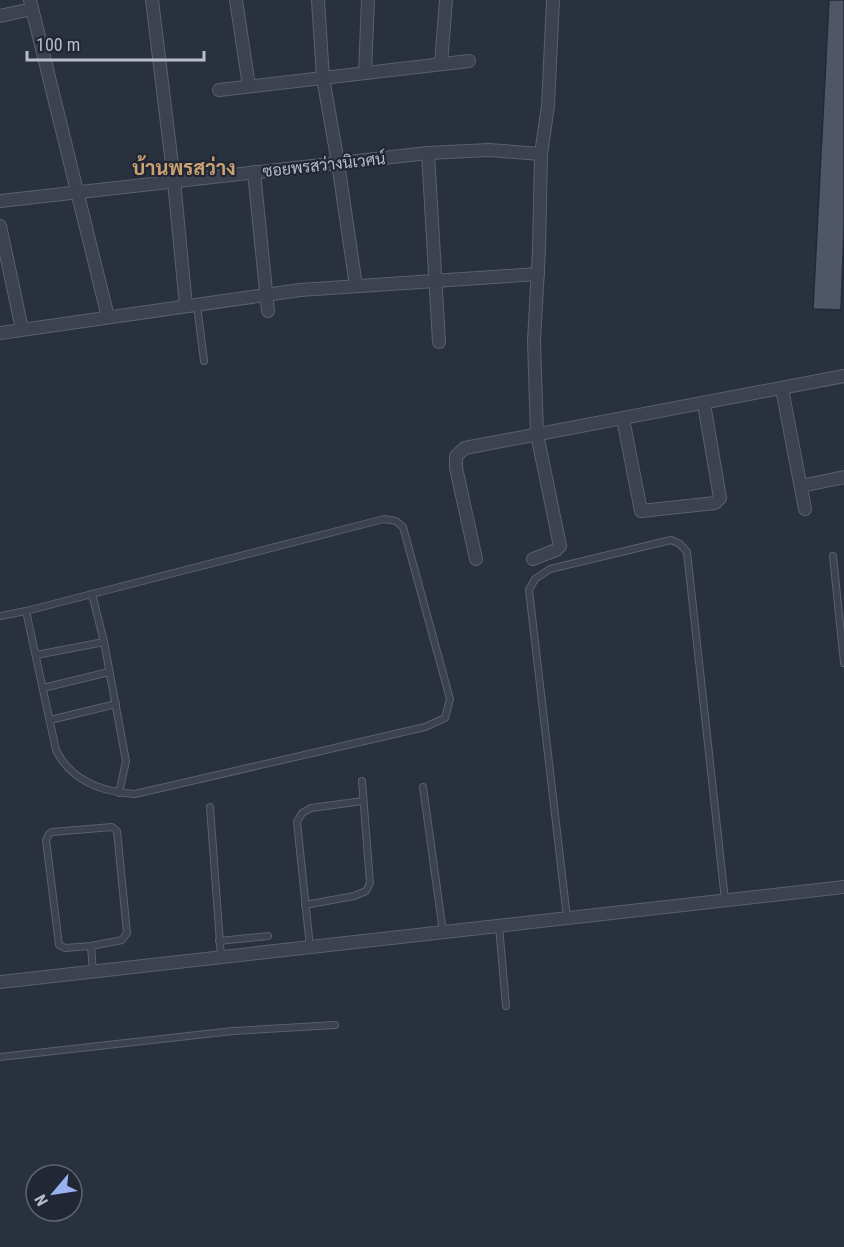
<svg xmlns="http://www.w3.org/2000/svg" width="844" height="1247" viewBox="0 0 844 1247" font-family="'Roboto Condensed',Sarabun,sans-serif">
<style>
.building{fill:#4f5667;stroke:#232936;stroke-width:1.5}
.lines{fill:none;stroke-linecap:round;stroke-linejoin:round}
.lane-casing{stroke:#5a606c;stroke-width:8}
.street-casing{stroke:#5a606c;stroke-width:14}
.lane{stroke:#3c424f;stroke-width:6}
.street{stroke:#3c424f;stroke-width:12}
.labels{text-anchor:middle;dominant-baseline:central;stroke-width:4.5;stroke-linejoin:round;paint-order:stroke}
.street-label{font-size:16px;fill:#b9bdc9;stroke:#212734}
.quarter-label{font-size:20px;font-weight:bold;fill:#cba272;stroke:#212734}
</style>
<rect width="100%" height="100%" fill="#29303e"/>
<polygon class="building" points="829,0 844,0 844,227 841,310 813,309"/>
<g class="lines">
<g class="lane-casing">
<g id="lane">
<polyline points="197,305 204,361"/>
<polyline points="833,556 844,663"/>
<polyline points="92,594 104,642 126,761 119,793"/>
<path d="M0,616l26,-5 30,139c15,31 47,42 79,44l290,-67 20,-9 5,-19 -47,-172 -7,-6 -12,-2 -358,92"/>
<polyline points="36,655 104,642"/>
<polyline points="43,688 109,672"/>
<polyline points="50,720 116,704"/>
<polyline points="423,787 443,932"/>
<polyline points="210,807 221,957"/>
<polyline points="305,905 354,896 366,891 370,883 362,781"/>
<polyline points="567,918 529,590 535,579 550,569 671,540 680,544 687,552 725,900"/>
<polyline points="499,926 506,1006"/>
<polyline points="219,941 268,936"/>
<polyline points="91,946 122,940 127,933 117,831 112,827 52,832 49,834 46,840 59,945 65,948 91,946 93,972"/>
<polyline points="310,947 297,822 302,813 311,808 363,801"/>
<polyline points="0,1057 233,1031 335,1025"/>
</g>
</g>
<g class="street-casing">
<g id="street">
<polyline points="30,0 108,317"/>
<polyline points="152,0 174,181 186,306"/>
<polyline points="236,0 249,86"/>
<polyline points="318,0 323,78 338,163 356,286"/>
<polyline points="0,16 32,9"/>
<polyline points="441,64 446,0"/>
<polyline points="365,73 368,0"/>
<polyline points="219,90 469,61"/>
<polyline points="428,153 439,342"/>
<polyline points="254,172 268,311"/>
<polyline points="0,201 428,153 489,150 541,154"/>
<polyline points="0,226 22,329"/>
<polyline points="0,333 300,290 538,274"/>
<polyline points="782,389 805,509"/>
<polyline points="623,419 641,511 715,503 720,498 704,404"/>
<polyline points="801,486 844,477"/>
<polyline points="476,559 456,468 456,456 465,448 844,376"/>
<polyline points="533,559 556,550 560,546 537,434 534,341 539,250 541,154 548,106 553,0"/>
<polyline points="0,982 844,887"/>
</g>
</g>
<use href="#lane" class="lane"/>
<use href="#street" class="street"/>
</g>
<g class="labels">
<g class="street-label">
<text transform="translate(324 165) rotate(-6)">ซอยพรสว่างนิเวศน์</text>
</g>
<g class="quarter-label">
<text x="184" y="168">บ้านพรสว่าง</text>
</g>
</g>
<g transform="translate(54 1193) rotate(241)"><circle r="28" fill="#212734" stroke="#5e6370" stroke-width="1.5"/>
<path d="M0-4.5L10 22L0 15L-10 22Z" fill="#99b1ee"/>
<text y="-9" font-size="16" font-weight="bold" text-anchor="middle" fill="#b9bdc9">N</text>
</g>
<path d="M27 51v9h177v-9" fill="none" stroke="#b9bdc9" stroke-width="3"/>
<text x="36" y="51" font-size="18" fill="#b9bdc9" stroke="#212734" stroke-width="4.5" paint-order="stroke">100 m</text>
</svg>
